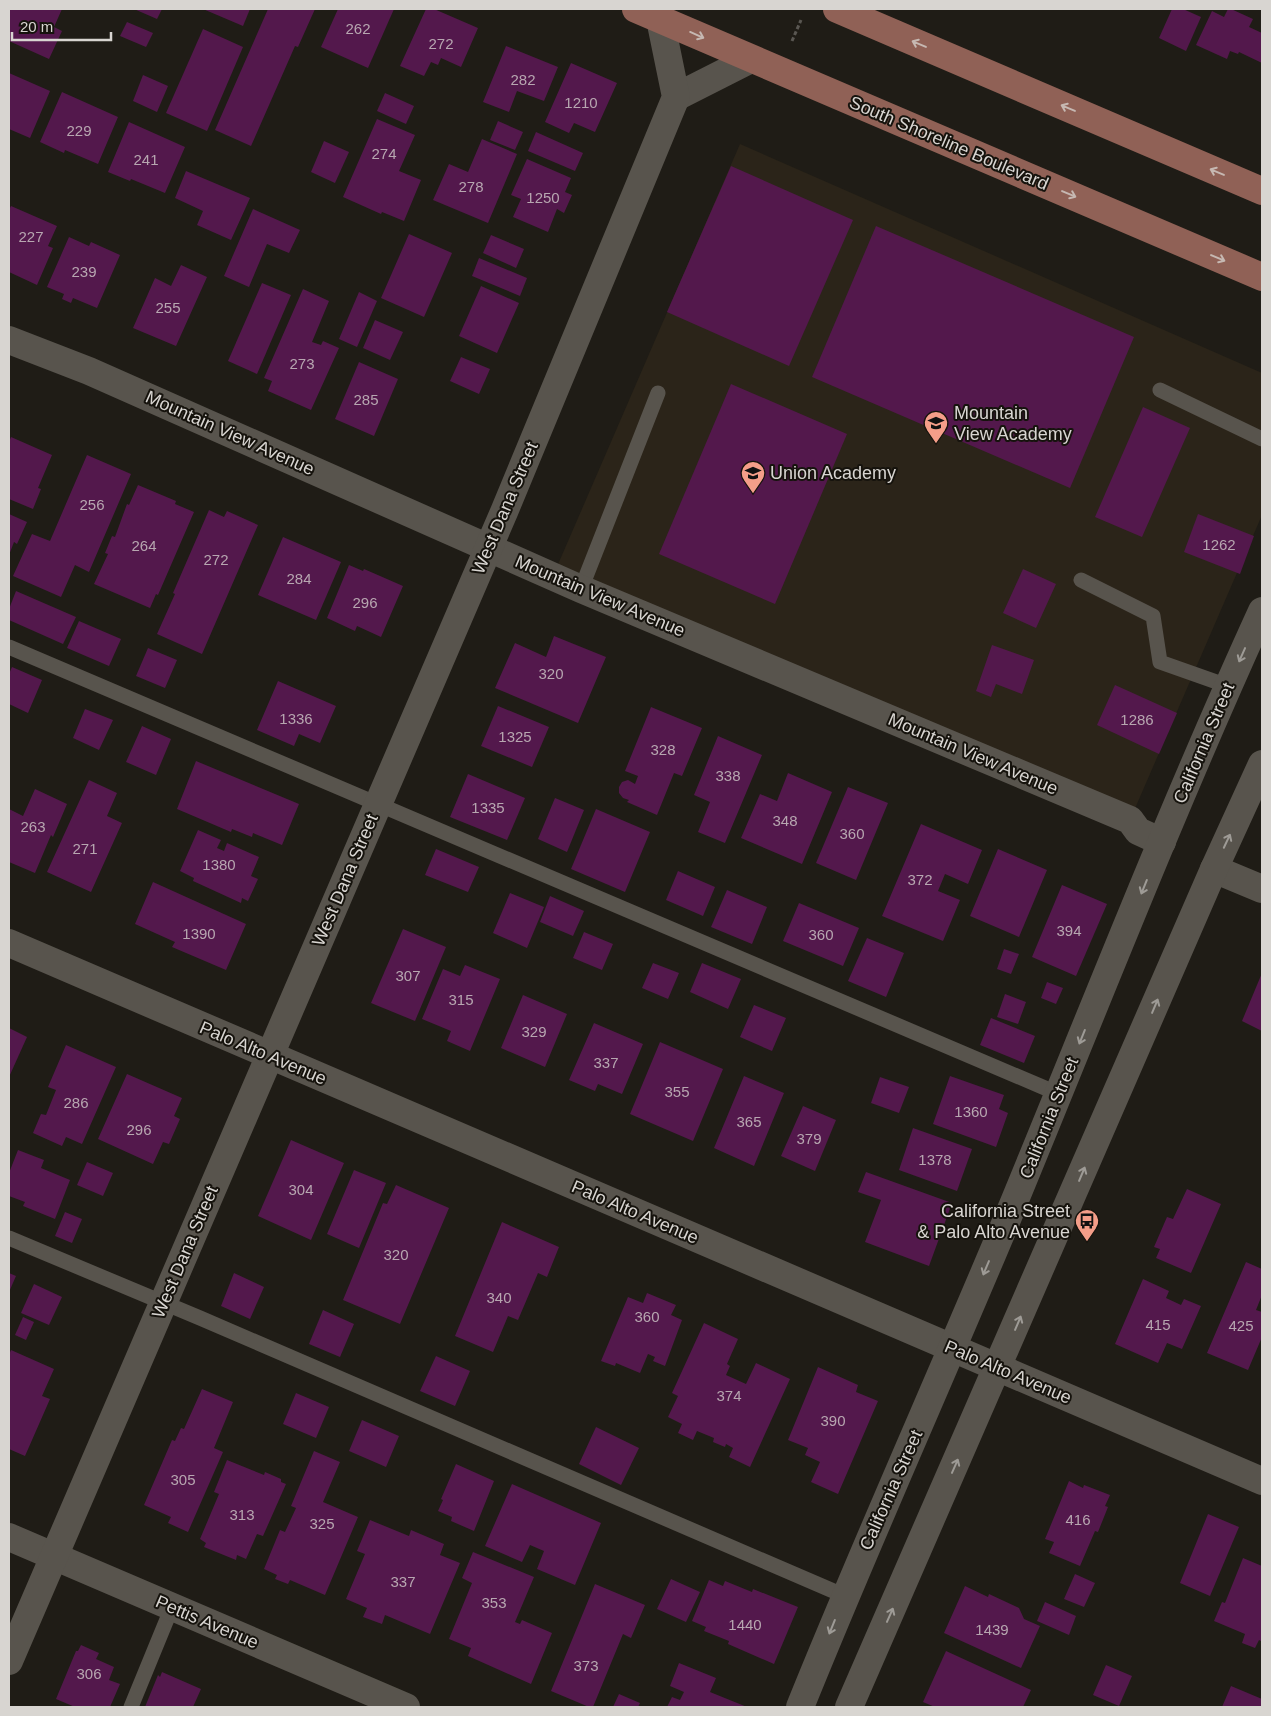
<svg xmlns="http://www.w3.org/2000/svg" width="1271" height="1716" viewBox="0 0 1271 1716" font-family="Helvetica,sans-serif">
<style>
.built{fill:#2b2419}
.building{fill:#53184c}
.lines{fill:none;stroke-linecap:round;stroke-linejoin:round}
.path{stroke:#5a5752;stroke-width:3;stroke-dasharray:4 2.5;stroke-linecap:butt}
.service{stroke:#58544d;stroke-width:15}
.minor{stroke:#58544d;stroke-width:28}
.secondary{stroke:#58544d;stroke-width:28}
.primary{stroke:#906156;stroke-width:28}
.oneway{stroke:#c6b8b2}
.oneway2{stroke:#9e9b96}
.labels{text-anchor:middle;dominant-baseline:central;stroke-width:4;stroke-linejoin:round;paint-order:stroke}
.number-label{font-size:15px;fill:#b7a6b0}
.street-label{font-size:18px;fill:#d8d5d1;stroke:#16130d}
.poi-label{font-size:18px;fill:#d8d5d1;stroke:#16130d;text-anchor:start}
</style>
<rect width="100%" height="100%" fill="#1f1c16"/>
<polygon class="built" points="740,144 1262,373 1262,515 1130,820 556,569"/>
<g class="building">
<polygon points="9,9 62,9 54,27 62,31 49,59 9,41"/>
<polygon points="134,9 162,9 157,19"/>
<polygon points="203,9 250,9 243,26"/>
<polygon points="268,9 315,9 298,47 295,46 251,146 215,130"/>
<polygon points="338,9 394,9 368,68 321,47"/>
<polygon points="426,9 434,9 478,28 461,67 441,58 438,65 431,62 424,76 400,66"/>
<polygon points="1172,9 1183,9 1201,17 1186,51 1159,38"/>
<polygon points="1228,9 1231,9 1253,19 1249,27 1262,33 1262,63 1239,52 1238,54 1230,51 1227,59 1196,45 1212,11 1224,17"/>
<polygon points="127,22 153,33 146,47 120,36"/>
<polygon points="203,29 243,47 207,131 166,113"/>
<polygon points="506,46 558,67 544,101 517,91 509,112 483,102"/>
<polygon points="571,63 617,83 595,132 574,123 569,133 545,122"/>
<polygon points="9,73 50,91 30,138 9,129"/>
<polygon points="143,75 168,86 157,112 133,101"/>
<polygon points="62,92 118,117 98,164 65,150 64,153 40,142"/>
<polygon points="385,93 414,106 406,124 377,111"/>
<polygon points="377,119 415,135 399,171 421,180 404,221 382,212 381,214 343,197"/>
<polygon points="498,121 523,132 515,150 490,140"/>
<polygon points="129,122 185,147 165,193 131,179 130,181 108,172"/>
<polygon points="536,132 583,153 575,171 528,151"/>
<polygon points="482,139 517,154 488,223 433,200 449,164 468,172"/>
<polygon points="324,141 349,152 335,183 311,172"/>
<polygon points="527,159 571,178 565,192 572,195 564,213 557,209 548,232 513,217 521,199 511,195"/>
<polygon points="731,166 853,220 789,366 667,312"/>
<polygon points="186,171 250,198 231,240 197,225 203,211 175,198"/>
<polygon points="11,206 57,226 48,246 53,248 37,285 9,272 9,210"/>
<polygon points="253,209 300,230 289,253 267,244 249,287 224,276"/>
<polygon points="876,226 1134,337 1070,488 812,377"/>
<polygon points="409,234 452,253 424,317 381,298"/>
<polygon points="491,235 524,249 516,268 483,253"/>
<polygon points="69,237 89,246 91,242 120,255 97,308 73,298 71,303 62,299 64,294 47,287"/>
<polygon points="479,258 527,278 520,296 472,276"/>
<polygon points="181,265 207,277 176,346 133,328 155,278 171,286"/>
<polygon points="262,283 291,295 257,374 228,361"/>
<polygon points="481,286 519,303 497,353 459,336"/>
<polygon points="303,289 329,301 312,342 321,345 323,341 339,348 311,410 268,391 272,381 264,378"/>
<polygon points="359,292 377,301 357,347 339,339"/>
<polygon points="375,320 403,332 390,360 363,348"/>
<polygon points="461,357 490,369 479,394 450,381"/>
<polygon points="359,362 398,379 374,436 335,419"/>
<polygon points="731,384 847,434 775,604 659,554"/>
<polygon points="1143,407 1190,428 1142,537 1095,517"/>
<polygon points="11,437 52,455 38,488 41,489 33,509 9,499 9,442"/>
<polygon points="87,455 131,474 89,572 75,565 61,597 13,576 32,534 50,541"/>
<polygon points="138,485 176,501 175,504 194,512 158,595 156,594 150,608 94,584 108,554 105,553 112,536 115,537 127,504 129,505"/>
<polygon points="209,510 224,517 227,511 258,525 202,654 157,634 175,594 173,593"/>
<polygon points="9,514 27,522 17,544 14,542 9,555"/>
<polygon points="1198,514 1254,536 1240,574 1184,552"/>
<polygon points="283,537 341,562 316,620 258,595"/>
<polygon points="349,565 363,571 364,569 403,586 381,637 357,626 355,631 327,618"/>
<polygon points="1023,569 1056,584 1036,628 1003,613"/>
<polygon points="16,591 76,617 63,644 9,620 9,609"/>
<polygon points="79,621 121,639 109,666 67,648"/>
<polygon points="554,636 606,657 578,723 495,688 515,643 546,657"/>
<polygon points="992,645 1034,660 1022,694 996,684 991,697 976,691"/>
<polygon points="148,648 177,660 165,688 136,676"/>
<polygon points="12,667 42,680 28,713 9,704 9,674"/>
<polygon points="278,681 336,706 320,743 299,734 294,746 257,730"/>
<polygon points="1115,685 1177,713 1159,754 1097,725"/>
<polygon points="498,706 549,727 532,767 481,746"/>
<polygon points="651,707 702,728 682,776 674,773 657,815 627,802 629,800 623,798 619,793 619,787 622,782 628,780 635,784 638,776 625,771"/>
<polygon points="85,709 113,720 99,750 73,738"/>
<polygon points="142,726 171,739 156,775 126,762"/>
<polygon points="718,736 762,755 725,843 698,832 710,802 694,795"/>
<polygon points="196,761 299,804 282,845 253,833 252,837 232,829 231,832 177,809"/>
<polygon points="788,773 832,792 802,864 741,838 760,794 777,801"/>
<polygon points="468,774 525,798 507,840 450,817"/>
<polygon points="89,780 117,793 107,816 122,823 91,892 47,872"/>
<polygon points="848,787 888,803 856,880 816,863"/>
<polygon points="35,789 67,804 53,837 51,835 35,873 9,862 9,809 23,816"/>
<polygon points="555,798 584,810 567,852 538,839"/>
<polygon points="596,809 650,832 625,892 571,869"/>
<polygon points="921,824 982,850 968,884 945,874 938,891 960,900 943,941 882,916"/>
<polygon points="198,830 221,840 217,848 224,851 227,843 259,857 251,876 258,879 248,901 242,898 241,903 193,881 194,878 180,871"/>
<polygon points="436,849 479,867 468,892 425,875"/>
<polygon points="998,849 1047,870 1019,937 970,916"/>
<polygon points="678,871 715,887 703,916 666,900"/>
<polygon points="153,882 246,924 226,970 172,947 175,942 135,924"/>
<polygon points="1062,885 1107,904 1076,976 1032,957"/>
<polygon points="727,890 767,907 752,944 711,927"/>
<polygon points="510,893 544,907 527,948 493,933"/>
<polygon points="550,896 584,911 573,936 540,922"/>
<polygon points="799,903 859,928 843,966 783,941"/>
<polygon points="403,929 446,947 415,1021 371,1003"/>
<polygon points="584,932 613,944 602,970 573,958"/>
<polygon points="867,938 904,953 886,997 848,981"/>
<polygon points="1004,949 1019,954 1011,974 997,969"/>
<polygon points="653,963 679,973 668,999 642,988"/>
<polygon points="702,963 741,979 728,1009 690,992"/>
<polygon points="465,965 500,979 470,1051 447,1041 451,1031 422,1019 443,969 460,976"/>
<polygon points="1262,973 1262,1031 1242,1021"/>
<polygon points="1047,982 1063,988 1056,1004 1041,998"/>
<polygon points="1005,994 1026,1002 1018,1024 997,1017"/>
<polygon points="523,995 567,1014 545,1067 501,1048"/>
<polygon points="754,1005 786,1018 772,1051 740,1037"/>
<polygon points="991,1018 1035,1036 1024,1063 980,1045"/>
<polygon points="594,1023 643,1044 622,1094 598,1084 595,1091 569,1080"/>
<polygon points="9,1028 27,1037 9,1077"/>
<polygon points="660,1042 723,1069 693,1141 630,1114"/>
<polygon points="66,1045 116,1067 82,1144 66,1137 62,1146 33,1133 41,1114 46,1115 56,1090 48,1087"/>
<polygon points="127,1074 182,1098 174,1116 180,1119 169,1144 163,1142 153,1164 98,1139"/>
<polygon points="744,1076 784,1093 754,1166 714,1148"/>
<polygon points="950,1076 1004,1095 999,1109 1008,1113 996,1147 933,1124"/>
<polygon points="880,1077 909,1087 899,1113 871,1103"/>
<polygon points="803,1106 836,1120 815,1171 781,1156"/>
<polygon points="913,1128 972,1149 957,1191 899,1170"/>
<polygon points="291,1140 344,1163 311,1240 258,1216"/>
<polygon points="18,1150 44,1160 41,1168 70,1180 55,1219 23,1206 25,1202 9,1196 9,1173"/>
<polygon points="87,1162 113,1173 103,1196 77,1185"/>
<polygon points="354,1170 386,1183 359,1248 327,1234"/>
<polygon points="866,1172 952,1203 929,1266 865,1242 881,1200 858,1192"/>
<polygon points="396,1185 449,1208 400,1324 343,1300 383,1203 387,1204"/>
<polygon points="1187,1189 1221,1204 1191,1273 1156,1258 1160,1249 1154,1247 1167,1217 1173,1219"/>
<polygon points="65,1212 82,1219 72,1243 55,1236"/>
<polygon points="502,1222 559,1247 547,1277 538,1273 518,1320 508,1316 493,1352 455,1336"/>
<polygon points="1246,1262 1262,1269 1262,1295 1256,1310 1262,1312 1262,1337 1248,1370 1207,1353"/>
<polygon points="9,1273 16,1276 9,1292"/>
<polygon points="234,1273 264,1287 250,1319 221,1306"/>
<polygon points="1143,1279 1169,1291 1166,1298 1181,1305 1184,1299 1201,1306 1182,1349 1167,1343 1158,1363 1115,1344"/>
<polygon points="34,1284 62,1297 49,1325 21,1313"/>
<polygon points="647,1293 676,1305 671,1315 682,1320 665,1366 653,1361 655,1357 648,1354 640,1373 616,1363 615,1366 601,1361 628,1297 643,1303"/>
<polygon points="323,1310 354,1324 340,1357 309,1344"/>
<polygon points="23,1317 34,1322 26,1340 15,1335"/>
<polygon points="704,1323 738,1339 727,1364 730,1366 726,1375 746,1384 756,1363 790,1379 750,1467 729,1457 733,1448 726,1444 725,1447 713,1442 714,1438 697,1431 693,1440 678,1433 682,1424 668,1417 678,1396 672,1393"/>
<polygon points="11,1350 54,1369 42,1396 50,1399 25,1456 9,1449 9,1355"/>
<polygon points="436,1356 470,1371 455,1406 420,1391"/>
<polygon points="818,1367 858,1385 856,1392 878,1401 838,1494 811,1482 820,1462 805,1455 808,1448 788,1440"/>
<polygon points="202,1389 233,1402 214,1448 223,1452 188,1532 168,1523 171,1517 144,1505 172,1440 175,1441 181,1428 184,1429"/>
<polygon points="296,1393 329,1407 316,1438 283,1424"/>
<polygon points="362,1420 399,1436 386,1467 349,1451"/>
<polygon points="596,1427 639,1448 621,1485 579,1464"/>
<polygon points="314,1451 340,1462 323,1502 358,1517 325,1595 290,1580 288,1584 275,1579 277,1575 264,1569 280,1530 285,1532 296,1508 291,1506"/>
<polygon points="227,1460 264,1475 265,1472 281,1479 281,1482 286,1484 263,1536 257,1534 246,1559 237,1555 236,1560 204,1547 206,1543 200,1539 219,1494 214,1492"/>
<polygon points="456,1464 494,1481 474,1531 451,1521 452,1517 438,1511 443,1500 441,1499"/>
<polygon points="1069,1481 1083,1488 1084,1485 1110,1495 1105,1506 1108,1507 1098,1532 1095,1531 1080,1566 1049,1553 1054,1542 1045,1539"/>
<polygon points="512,1484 601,1523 575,1585 537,1569 544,1551 530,1545 522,1562 485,1546"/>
<polygon points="1208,1514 1239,1527 1210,1596 1180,1583"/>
<polygon points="370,1520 409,1536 411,1530 444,1544 440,1555 460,1563 430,1634 385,1615 382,1624 363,1617 367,1608 346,1599 365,1554 357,1551"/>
<polygon points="473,1552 534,1577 515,1622 520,1624 522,1620 552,1633 531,1684 468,1656 471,1648 449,1639 472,1583 462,1578"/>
<polygon points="1243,1558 1262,1566 1262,1639 1261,1641 1259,1640 1255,1648 1242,1643 1245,1634 1214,1621 1222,1602 1225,1603"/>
<polygon points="1075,1574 1095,1583 1084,1607 1064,1599"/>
<polygon points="671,1579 700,1592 686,1622 657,1609"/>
<polygon points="709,1580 723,1586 725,1581 752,1592 753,1589 798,1607 774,1664 728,1644 729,1641 704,1631 706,1627 692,1621"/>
<polygon points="595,1584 645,1605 631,1638 623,1634 593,1707 589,1707 551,1691"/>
<polygon points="965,1586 988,1597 989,1594 1019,1608 1024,1619 1040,1626 1021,1668 944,1633"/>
<polygon points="1045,1602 1076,1616 1069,1635 1037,1621"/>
<polygon points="81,1645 99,1653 96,1659 114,1667 109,1680 120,1684 110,1707 75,1707 56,1699 76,1651 78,1651"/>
<polygon points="946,1651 1031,1690 1023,1707 935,1707 923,1702"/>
<polygon points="679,1663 716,1678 710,1692 747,1707 667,1707 672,1697 680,1700 684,1692 670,1686"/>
<polygon points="1106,1665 1132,1676 1119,1706 1093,1695"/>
<polygon points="162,1672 201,1689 193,1707 145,1707 158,1675 160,1677"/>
<polygon points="1231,1686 1262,1699 1262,1707 1222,1707"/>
<polygon points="619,1694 640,1703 638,1707 613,1707"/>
</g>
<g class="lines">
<polyline class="path" points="792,41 801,20"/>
<g class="service">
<polyline points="1160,390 1262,439"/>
<polyline points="1081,580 1153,616 1160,662 1228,686"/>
<polyline points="581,589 658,393"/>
<polyline points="9,647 1059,1094"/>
<polyline points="9,1238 200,1318 845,1596"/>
<polyline points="131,1707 172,1607"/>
</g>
<g class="minor">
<polyline points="676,97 751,59"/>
<polyline points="9,340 89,371 581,589 1130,820 1138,831 1162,842"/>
<polyline points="1214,869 1262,889"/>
<polyline points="9,943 1262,1481"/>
<polyline points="9,1537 406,1707"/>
<polyline points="9,1661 504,512 676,97 660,19"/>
</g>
<g class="secondary">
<path d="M800,1707c67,-166 141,-330 210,-495 83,-201 162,-404 252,-601"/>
<polyline points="849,1707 1214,869 1262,764"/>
</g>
<g class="primary">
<polyline points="636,9 1262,277"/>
<polyline points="837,9 1262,191"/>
</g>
</g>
<defs><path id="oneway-shaft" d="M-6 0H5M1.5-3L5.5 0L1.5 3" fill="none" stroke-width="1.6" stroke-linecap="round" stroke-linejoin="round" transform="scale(1.25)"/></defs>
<g class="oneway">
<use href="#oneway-shaft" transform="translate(697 35) rotate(24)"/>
<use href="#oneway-shaft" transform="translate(919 44) rotate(-157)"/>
<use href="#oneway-shaft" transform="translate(1068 108) rotate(-157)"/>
<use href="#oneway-shaft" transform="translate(1217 172) rotate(-157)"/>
<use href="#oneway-shaft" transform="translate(1069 194) rotate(23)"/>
<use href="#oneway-shaft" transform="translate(1218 258) rotate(23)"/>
</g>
<g class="oneway2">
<use href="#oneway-shaft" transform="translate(1242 655) rotate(114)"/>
<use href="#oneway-shaft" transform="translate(1227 841) rotate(-65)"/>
<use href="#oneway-shaft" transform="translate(1144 887) rotate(112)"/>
<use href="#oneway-shaft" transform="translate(1155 1006) rotate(-67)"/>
<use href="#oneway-shaft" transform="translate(1082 1037) rotate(112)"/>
<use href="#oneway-shaft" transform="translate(1082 1174) rotate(-67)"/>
<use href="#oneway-shaft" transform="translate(986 1268) rotate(113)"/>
<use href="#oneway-shaft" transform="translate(1018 1323) rotate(-67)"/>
<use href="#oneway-shaft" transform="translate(955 1466) rotate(-66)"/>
<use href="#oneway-shaft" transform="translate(890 1615) rotate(-66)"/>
<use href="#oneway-shaft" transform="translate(832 1627) rotate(112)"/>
</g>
<defs>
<g id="school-pin" transform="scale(1.25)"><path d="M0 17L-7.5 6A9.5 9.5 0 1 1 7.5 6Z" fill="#f49e89" stroke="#16130d"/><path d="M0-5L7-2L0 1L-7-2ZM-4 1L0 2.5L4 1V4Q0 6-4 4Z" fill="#111"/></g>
<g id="bus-pin" transform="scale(1.25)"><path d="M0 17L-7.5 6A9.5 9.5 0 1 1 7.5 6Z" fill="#f49e89" stroke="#16130d"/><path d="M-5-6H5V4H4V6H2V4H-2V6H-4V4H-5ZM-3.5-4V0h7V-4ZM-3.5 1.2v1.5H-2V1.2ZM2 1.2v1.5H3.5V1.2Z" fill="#111"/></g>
</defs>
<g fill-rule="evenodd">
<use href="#school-pin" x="936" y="423"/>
<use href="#school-pin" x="753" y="473"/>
<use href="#bus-pin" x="1087" y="1221"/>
</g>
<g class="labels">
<g class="number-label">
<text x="358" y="28">262</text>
<text x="441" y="43">272</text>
<text x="523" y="79">282</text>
<text x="581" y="102">1210</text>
<text x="79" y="130">229</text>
<text x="384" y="153">274</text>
<text x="146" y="159">241</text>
<text x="471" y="186">278</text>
<text x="543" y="197">1250</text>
<text x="31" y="236">227</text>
<text x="84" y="271">239</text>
<text x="168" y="307">255</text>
<text x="302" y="363">273</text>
<text x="366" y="399">285</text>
<text x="92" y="504">256</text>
<text x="1219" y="544">1262</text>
<text x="144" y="545">264</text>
<text x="216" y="559">272</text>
<text x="299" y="578">284</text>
<text x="365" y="602">296</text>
<text x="551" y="673">320</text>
<text x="296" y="718">1336</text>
<text x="1137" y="719">1286</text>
<text x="515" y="736">1325</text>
<text x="663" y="749">328</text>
<text x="728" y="775">338</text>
<text x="488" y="807">1335</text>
<text x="785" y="820">348</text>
<text x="33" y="826">263</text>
<text x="852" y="833">360</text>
<text x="85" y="848">271</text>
<text x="219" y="864">1380</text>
<text x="920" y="879">372</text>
<text x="1069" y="930">394</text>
<text x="199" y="933">1390</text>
<text x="821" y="934">360</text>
<text x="408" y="975">307</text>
<text x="461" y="999">315</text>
<text x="534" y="1031">329</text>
<text x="606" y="1062">337</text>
<text x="677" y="1091">355</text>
<text x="76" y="1102">286</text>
<text x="971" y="1111">1360</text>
<text x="749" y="1121">365</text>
<text x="139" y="1129">296</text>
<text x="809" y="1138">379</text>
<text x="935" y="1159">1378</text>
<text x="301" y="1189">304</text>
<text x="396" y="1254">320</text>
<text x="499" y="1297">340</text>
<text x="647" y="1316">360</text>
<text x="1158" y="1324">415</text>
<text x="1241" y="1325">425</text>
<text x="729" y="1395">374</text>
<text x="833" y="1420">390</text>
<text x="183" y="1479">305</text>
<text x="242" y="1514">313</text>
<text x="1078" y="1519">416</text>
<text x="322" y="1523">325</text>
<text x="403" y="1581">337</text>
<text x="494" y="1602">353</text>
<text x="745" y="1624">1440</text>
<text x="992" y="1629">1439</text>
<text x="586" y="1665">373</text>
<text x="89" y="1673">306</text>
</g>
<g class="street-label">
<text transform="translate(949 143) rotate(23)">South Shoreline Boulevard</text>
<text transform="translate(230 433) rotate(24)">Mountain View Avenue</text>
<text transform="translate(505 508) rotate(-67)">West Dana Street</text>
<text transform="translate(600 596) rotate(23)">Mountain View Avenue</text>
<text transform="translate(1204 743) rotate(-67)">California Street</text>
<text transform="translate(973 754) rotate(23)">Mountain View Avenue</text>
<text transform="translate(345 880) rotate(-67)">West Dana Street</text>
<text transform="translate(263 1053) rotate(23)">Palo Alto Avenue</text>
<text transform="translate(1049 1118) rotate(-68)">California Street</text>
<text transform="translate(635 1212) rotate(23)">Palo Alto Avenue</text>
<text transform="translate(185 1252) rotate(-67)">West Dana Street</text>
<text transform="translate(1008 1372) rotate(23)">Palo Alto Avenue</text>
<text transform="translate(891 1490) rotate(-66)">California Street</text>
<text transform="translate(207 1622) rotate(23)">Pettis Avenue</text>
</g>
<g class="poi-label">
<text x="954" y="413">Mountain<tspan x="954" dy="21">View Academy</tspan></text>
<text x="770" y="473">Union Academy</text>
<text x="1070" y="1211" text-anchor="end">California Street<tspan x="1070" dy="21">&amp; Palo Alto Avenue</tspan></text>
</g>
</g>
<rect width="1271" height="1716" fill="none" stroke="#d8d5d1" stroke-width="20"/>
<path d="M12 32v8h99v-8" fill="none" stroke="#d8d5d1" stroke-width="2.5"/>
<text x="20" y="32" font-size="15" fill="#d8d5d1" stroke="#16130d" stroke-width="4" paint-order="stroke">20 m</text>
</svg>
